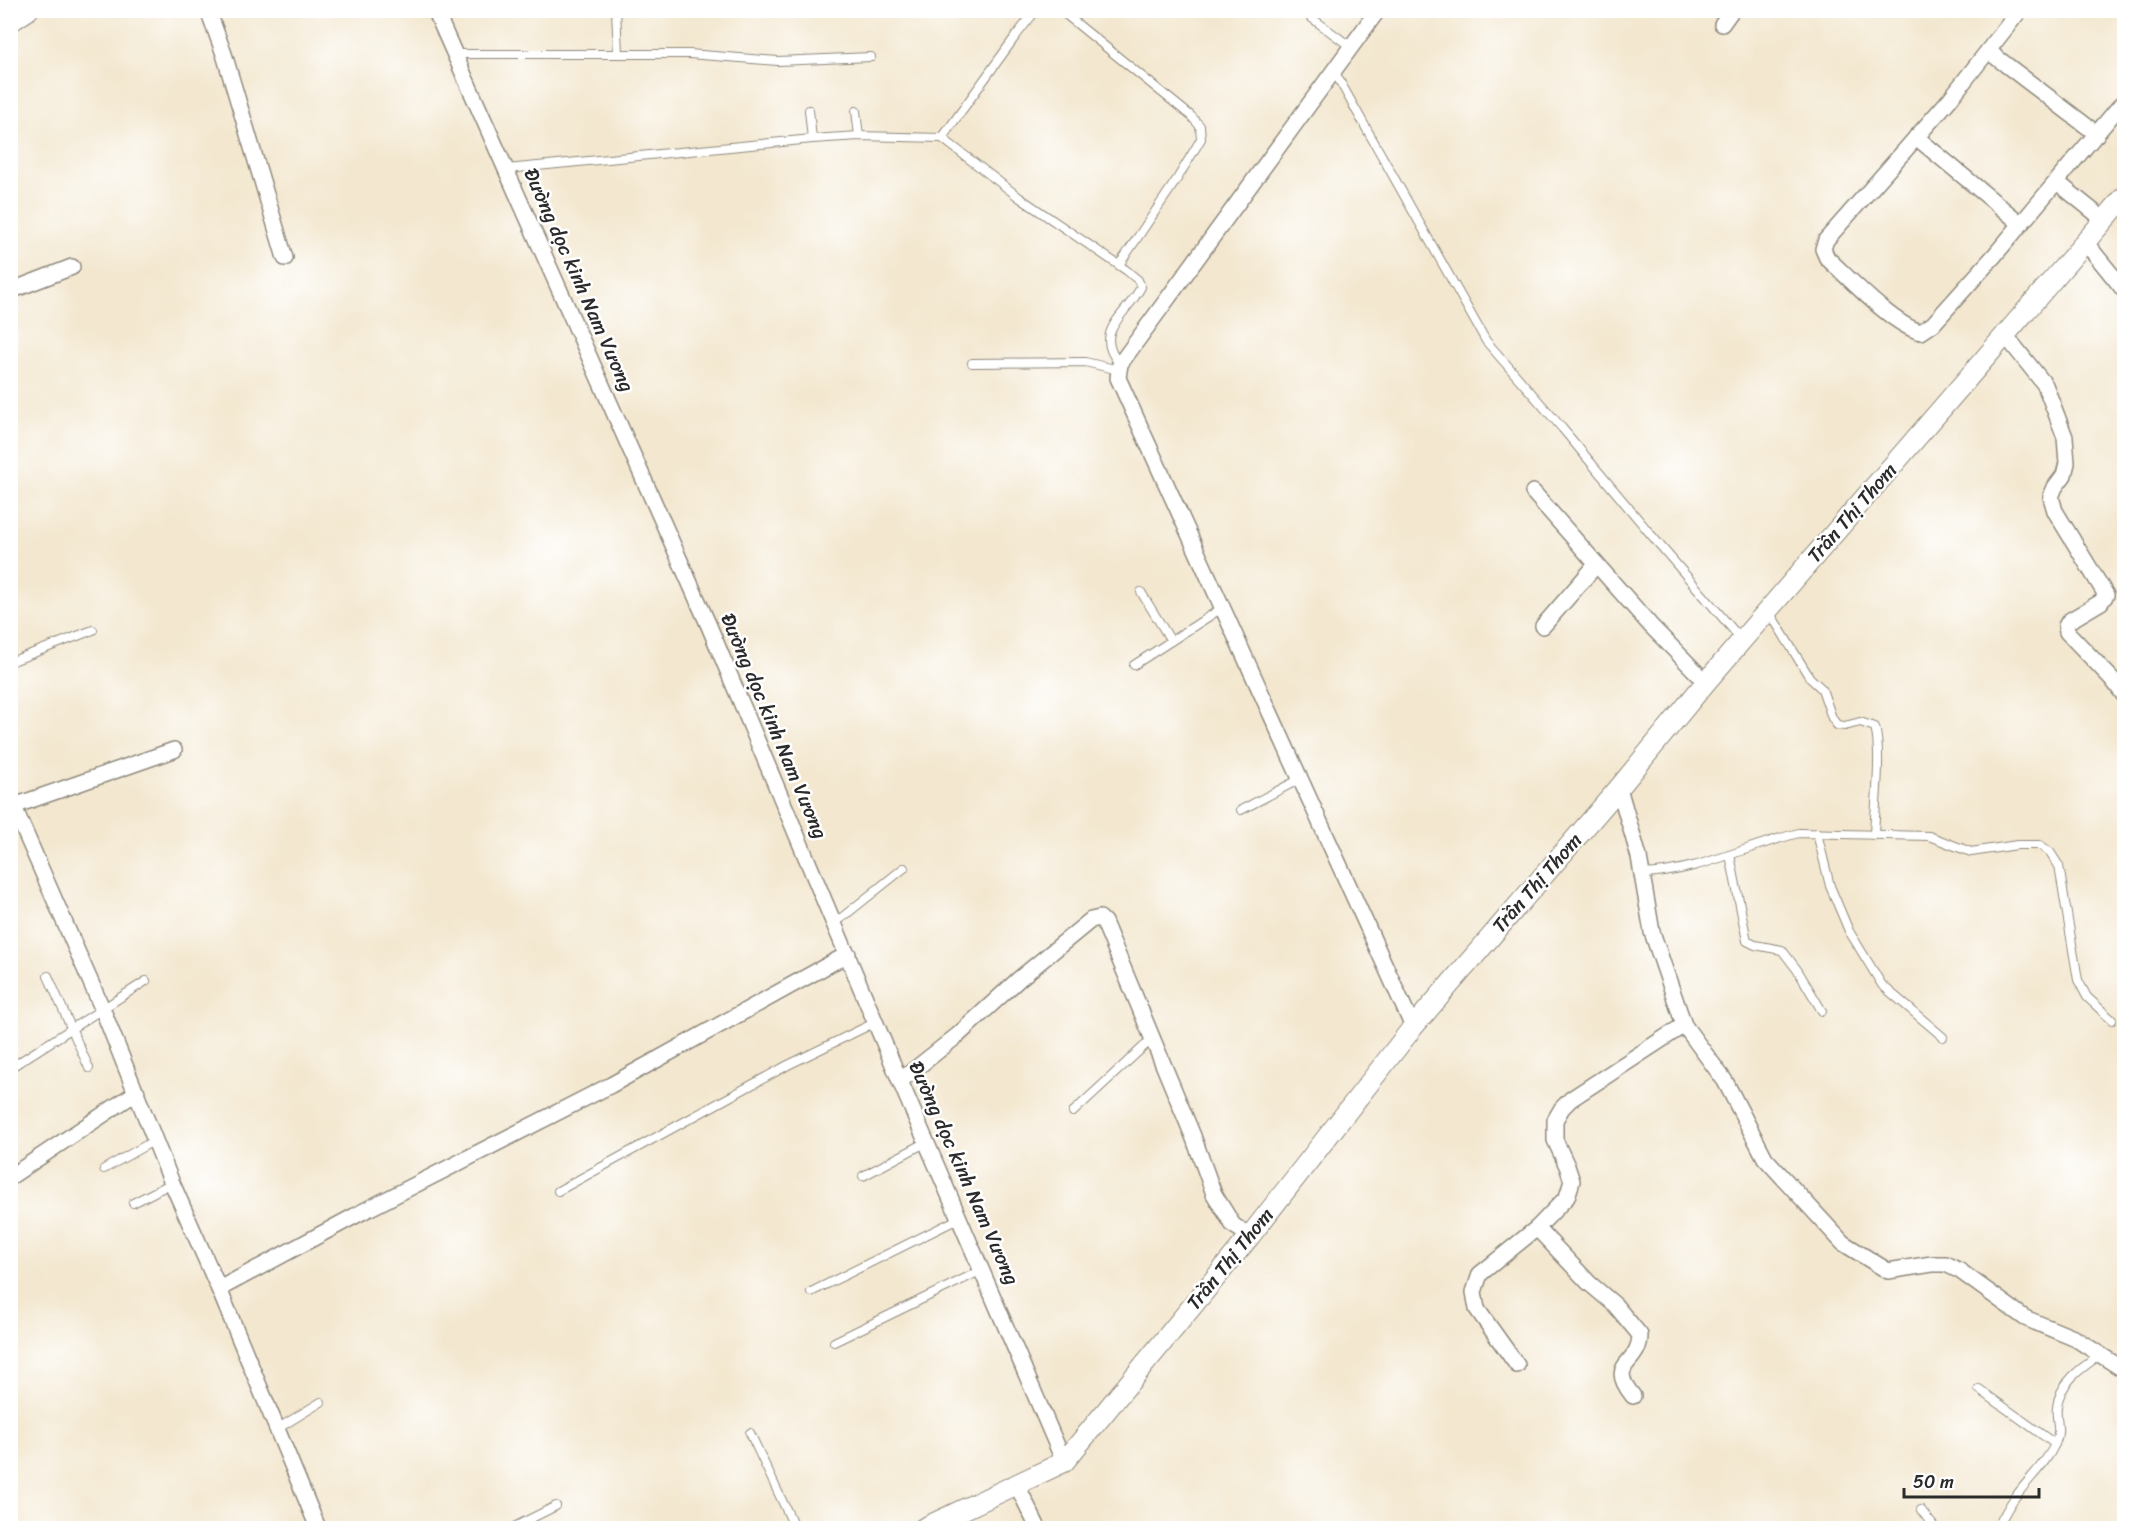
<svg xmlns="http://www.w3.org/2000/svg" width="2135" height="1539" viewBox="0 0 2135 1539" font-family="Sriracha,sans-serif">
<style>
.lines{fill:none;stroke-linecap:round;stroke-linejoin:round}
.service-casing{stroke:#8f897d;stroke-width:10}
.minor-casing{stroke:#8f897d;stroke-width:18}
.tertiary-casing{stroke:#8f897d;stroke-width:22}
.service{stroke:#fff;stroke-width:8}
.minor{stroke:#fff;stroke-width:15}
.tertiary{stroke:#fff;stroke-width:20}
.labels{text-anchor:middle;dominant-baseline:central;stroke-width:5;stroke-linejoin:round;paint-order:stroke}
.street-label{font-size:20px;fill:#2b2b2b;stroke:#fff}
</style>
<rect width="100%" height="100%" fill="#fff"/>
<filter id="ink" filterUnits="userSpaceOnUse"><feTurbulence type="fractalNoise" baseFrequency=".0167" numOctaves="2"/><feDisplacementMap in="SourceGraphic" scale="12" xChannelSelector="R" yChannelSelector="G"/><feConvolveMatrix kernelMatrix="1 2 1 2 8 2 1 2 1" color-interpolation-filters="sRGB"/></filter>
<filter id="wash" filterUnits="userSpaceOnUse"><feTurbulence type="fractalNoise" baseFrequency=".008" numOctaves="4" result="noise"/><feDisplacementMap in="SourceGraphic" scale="24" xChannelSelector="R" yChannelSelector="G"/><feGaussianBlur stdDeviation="1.35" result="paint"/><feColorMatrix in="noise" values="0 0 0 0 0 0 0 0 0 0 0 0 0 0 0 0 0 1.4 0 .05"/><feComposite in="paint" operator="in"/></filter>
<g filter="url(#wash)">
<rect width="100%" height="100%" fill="#f3e7cf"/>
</g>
<g filter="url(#ink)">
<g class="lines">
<g class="service-casing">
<g id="service">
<polyline points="616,10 618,53"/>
<polyline points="1056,10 1065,14 1191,116 1200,126 1201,139 1177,179 1119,265"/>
<polyline points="1301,10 1351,47"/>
<polyline points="454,54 689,54 778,61 871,57"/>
<polyline points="1334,71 1486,341 1562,428 1658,543 1741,639"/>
<polyline points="809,110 812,139"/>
<polyline points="856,111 859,136"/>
<polyline points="942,138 1015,37 1033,14 1040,10"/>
<path d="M507,169l305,-30 47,-3 83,2 78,60 106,72 12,10 3,7c-14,28 -50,45 -21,77"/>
<polyline points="972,363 1085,362 1119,370"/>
<polyline points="1141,592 1171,641"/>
<path d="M1768,610l42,68 12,11 10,29 5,7 8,1 15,-4 15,5c7,26 0,79 -1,108"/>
<polyline points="10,662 93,630"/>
<polyline points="1134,665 1222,608"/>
<polyline points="1241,810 1300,779"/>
<polyline points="1817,833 1830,886 1849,931 1882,985 1943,1037"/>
<polyline points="1730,855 1747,941 1755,945 1782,950 1798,971 1822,1011"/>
<path d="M1642,874c55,-2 104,-28 157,-41l130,3 42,16 46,-7h23l10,7 9,14 19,114 9,17 25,23"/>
<polyline points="835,923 904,868"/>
<polyline points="48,976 89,1068"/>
<polyline points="10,1068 146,981"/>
<polyline points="1073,1112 1153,1038"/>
<polyline points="104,1169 155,1140"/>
<polyline points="863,1176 927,1142"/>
<polyline points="558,1191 788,1065 876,1022"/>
<polyline points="133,1203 172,1183"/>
<polyline points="811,1292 960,1218"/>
<polyline points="834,1342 982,1270"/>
<polyline points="1979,1389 2055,1444"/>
<polyline points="277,1429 321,1402"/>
<polyline points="750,1433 795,1528"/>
<polyline points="1921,1510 1935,1528"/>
<polyline points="512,1528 556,1506"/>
<path d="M1997,1528c6,-10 11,-22 19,-32 13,-18 30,-32 39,-52 7,-16 0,-23 2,-37 2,-24 24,-39 43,-52"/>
</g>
</g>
<g class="minor-casing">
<g id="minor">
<polyline points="208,10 224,54 285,258"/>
<polyline points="435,10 709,626 900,1081 1064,1462"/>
<polyline points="1378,10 1120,364 1118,378 1413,1027"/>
<path d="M2020,10l-70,89 -124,141 -3,9 4,9c22,20 67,68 94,74l12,-8 61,-68 130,-155"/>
<polyline points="1722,24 1732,10"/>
<polyline points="1988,51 2097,134"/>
<polyline points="1916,137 2021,224"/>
<polyline points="2057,182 2104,220"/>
<polyline points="2086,243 2124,290"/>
<polyline points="10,291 72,267"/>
<polyline points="2006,336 2045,385 2065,437 2067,463 2064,475 2055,487 2051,497 2055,511 2106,595 2101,602 2069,621 2066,626 2067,632 2112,679 2124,695"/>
<polyline points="1533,492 1651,626 1706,682"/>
<polyline points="1543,626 1596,565"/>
<polyline points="1619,788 1639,857 1652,932 1684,1025 1725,1081 1765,1158 1843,1243 1888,1271 1932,1264 1946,1264 1960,1271 2025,1318 2076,1339 2124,1370"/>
<polyline points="10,798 102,1008 172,1183 219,1289 318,1528"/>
<polyline points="14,806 174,750"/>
<polyline points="900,1081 958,1035 1019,979 1091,920 1100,918 1104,922 1193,1136 1214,1194 1233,1225 1250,1236"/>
<polyline points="10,1177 137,1092"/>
<path d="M1537,1228l52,55 26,22 25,30c0,31 -35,27 -7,61"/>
<polyline points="219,1289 362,1212 611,1085 848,954"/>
<polyline points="1517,1365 1477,1309 1474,1292 1480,1274 1537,1228 1567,1197 1572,1181 1567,1166 1555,1140 1555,1120 1562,1108 1571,1099 1684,1025"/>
<polyline points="1016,1483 1038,1528"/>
</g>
</g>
<g class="tertiary-casing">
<g id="tertiary">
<polyline points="10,22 28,10"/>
<polyline points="924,1528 1064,1462 1250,1236 1413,1027 1619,788 1706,682 2124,197"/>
</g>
</g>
<use href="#service" class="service"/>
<use href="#minor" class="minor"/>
<use href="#tertiary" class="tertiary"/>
</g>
</g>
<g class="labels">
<g class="street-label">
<text transform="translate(579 280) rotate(66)">Đường dọc kinh Nam Vương</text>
<text transform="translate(1852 513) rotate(-49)">Trần Thị Thơm</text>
<text transform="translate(774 726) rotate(67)">Đường dọc kinh Nam Vương</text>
<text transform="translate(1537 883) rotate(-49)">Trần Thị Thơm</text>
<text transform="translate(964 1173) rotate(66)">Đường dọc kinh Nam Vương</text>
<text transform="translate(1230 1259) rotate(-51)">Trần Thị Thơm</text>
</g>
</g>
<rect width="2135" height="1539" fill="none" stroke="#fff" stroke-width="36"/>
<path d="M1904 1488v9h135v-9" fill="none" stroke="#2b2b2b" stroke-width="3"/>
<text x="1913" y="1488" font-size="18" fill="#2b2b2b" stroke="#ffffff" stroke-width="4.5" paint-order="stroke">50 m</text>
</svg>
